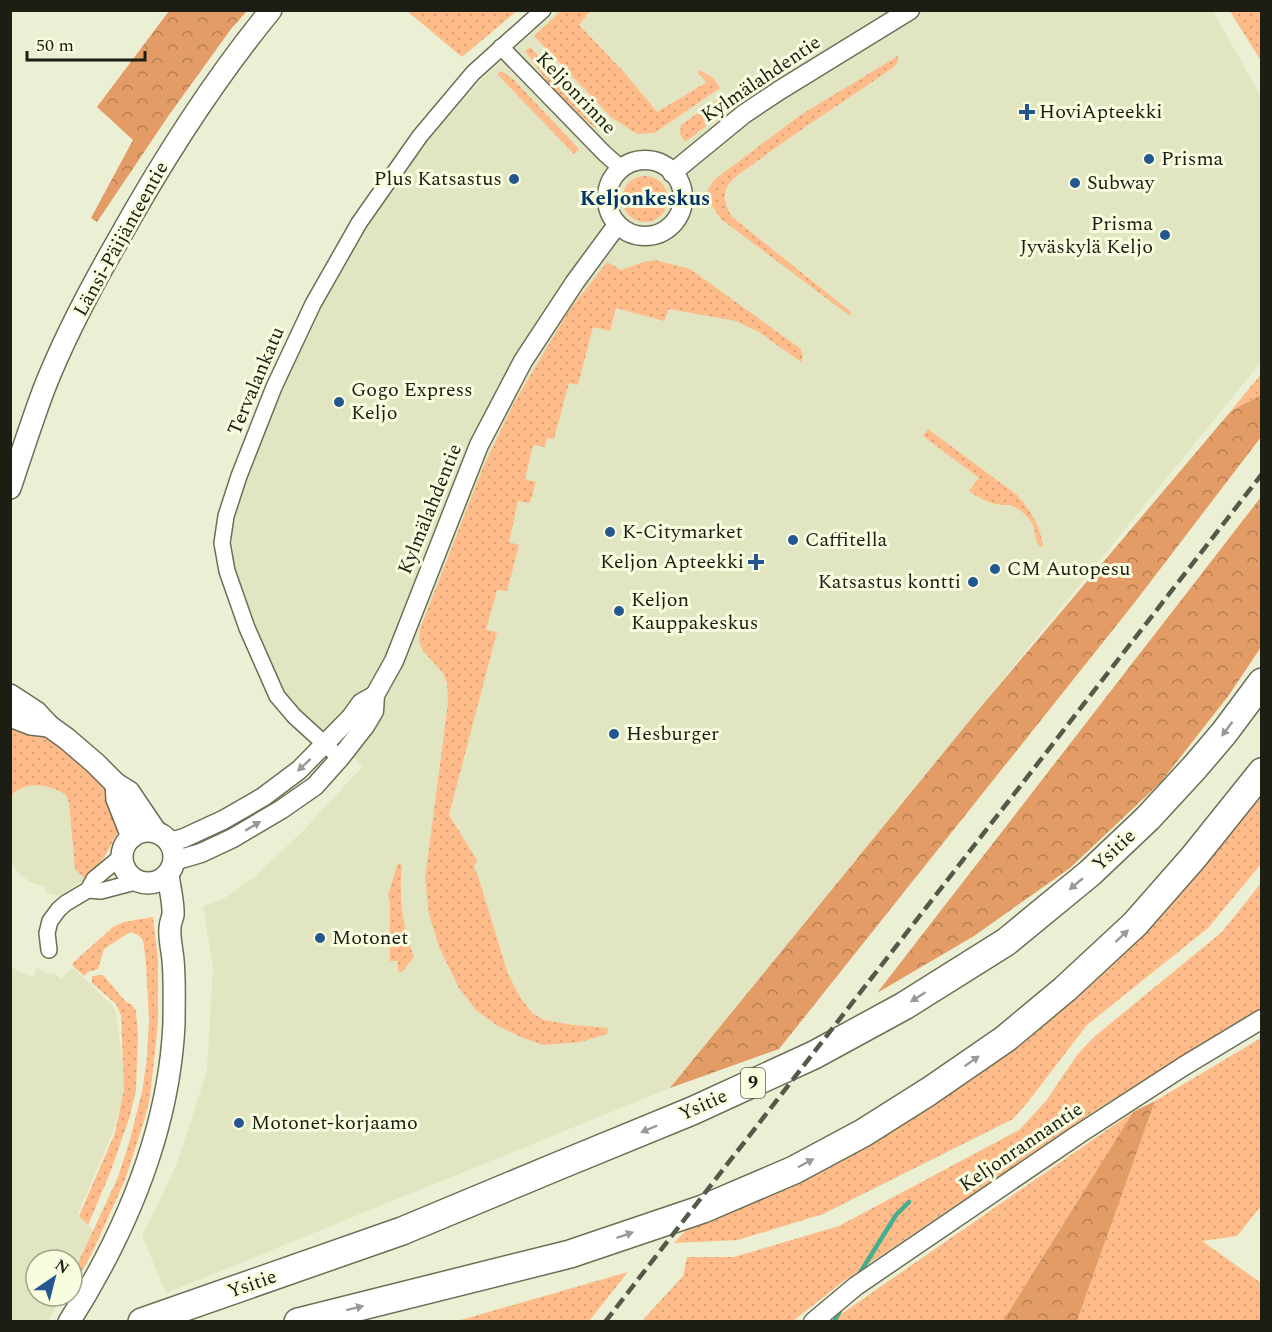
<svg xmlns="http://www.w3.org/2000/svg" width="1272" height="1332" viewBox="0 0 1272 1332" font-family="Spectral,serif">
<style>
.built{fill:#e1e5c1}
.green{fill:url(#green-dots)}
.forest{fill:url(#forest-crowns)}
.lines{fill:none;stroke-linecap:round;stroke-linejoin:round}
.stream{stroke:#43af8e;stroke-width:4.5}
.minor-casing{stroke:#6c6f56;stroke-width:18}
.tertiary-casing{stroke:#6c6f56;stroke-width:21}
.secondary-casing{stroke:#6c6f56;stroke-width:24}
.motorway-casing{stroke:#6c6f56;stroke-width:30}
.minor{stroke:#fff;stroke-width:15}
.tertiary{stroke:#fff;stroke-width:18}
.secondary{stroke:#fff;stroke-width:21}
.motorway{stroke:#fff;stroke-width:27}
.rail{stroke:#565849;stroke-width:4.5;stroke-dasharray:12 6;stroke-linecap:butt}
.oneway{fill:#999995}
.poi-dot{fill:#24578f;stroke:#f9fde0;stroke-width:2}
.labels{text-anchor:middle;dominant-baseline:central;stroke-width:6;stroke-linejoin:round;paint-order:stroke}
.shield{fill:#f9fde0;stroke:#5e6050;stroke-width:1.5}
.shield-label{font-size:18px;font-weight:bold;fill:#1c1d13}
.street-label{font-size:20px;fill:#1c1d13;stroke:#f9fde0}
.poi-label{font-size:20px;fill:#1c1d13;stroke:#f9fde0;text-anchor:start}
.neighbourhood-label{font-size:21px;font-weight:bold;fill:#023465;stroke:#f9fde0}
</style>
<defs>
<pattern id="green-dots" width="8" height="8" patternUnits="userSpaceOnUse" patternTransform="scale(1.5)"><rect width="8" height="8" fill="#ffbc8a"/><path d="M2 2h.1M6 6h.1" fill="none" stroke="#daa176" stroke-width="1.8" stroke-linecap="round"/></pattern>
<pattern id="forest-crowns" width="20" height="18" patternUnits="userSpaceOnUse" patternTransform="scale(1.5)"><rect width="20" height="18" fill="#e39c66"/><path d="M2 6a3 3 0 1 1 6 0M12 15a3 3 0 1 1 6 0" fill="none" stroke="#b77f53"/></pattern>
</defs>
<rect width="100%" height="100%" fill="#ebefd3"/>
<g class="built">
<polygon points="557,11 1213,11 1261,97 1261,362 670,1088 166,1293 142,1236 177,1164 207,1071 213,967 203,906 222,900 256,876 303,831 363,766 287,697 255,624 233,565 232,518 281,389 319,310 366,228 428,139 483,78"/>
<polygon points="33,785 49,786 57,790 66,795 69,803 75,868 85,879 59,896 47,893 44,886 30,882 18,872 11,862 11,795 17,789"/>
<polygon points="10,967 33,977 37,968 51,975 53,972 61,979 73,968 113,1006 116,1013 123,1068 124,1089 113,1132 77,1215 94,1231 72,1276 72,1260 36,1260 36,1296 62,1296 48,1321 11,1321"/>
</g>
<g class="green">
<polygon points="407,11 517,11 462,57"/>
<polygon points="561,11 590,11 579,25 623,71 657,112 707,82 698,73 700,70 713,78 720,88 654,133 637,134 611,117 534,36"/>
<polygon points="1230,11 1261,11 1261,61"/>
<polygon points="530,47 602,122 595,128 582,117 549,84 525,51"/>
<path d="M898,56v5l-4,6c-46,32 -94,62 -139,96 -8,6 -23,14 -28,24 -5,11 -1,20 5,30l119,95 -1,4 -129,-97 -10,-15 -4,-13 7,-11 88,-66z"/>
<polygon points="501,71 513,79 579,149 574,154 497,74"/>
<polygon points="718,99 722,99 721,115 685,142 680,134 681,125"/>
<circle cx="645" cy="199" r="23"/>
<polygon points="655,260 690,269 801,349 803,355 801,362 759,332 736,321 669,309 664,321 616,308 610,331 593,327 578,385 569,383 554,439 547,438 545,447 533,445 525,479 536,482 530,503 518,501 509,542 519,545 507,591 497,590 486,630 497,632 449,815 477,860 474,867 478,876 508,974 520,997 532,1013 544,1020 573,1025 608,1028 607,1034 580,1042 544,1045 523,1038 498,1026 476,1010 459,988 439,947 429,914 425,879 448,703 447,683 443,673 424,652 419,642 420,629 484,465 514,403 568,312 607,262 621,270 644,262"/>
<polygon points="1261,374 1261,395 1231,411"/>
<path d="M928,429l89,66c14,16 23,30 26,51l-3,1c-7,-8 -3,-19 -10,-27 -5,-6 -13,-13 -20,-15 -3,-1 -6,1 -9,0 -9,-1 -25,-8 -32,-14l10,-13 -56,-42z"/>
<path d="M11,721l38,17 41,32 20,26 9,33 -10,20 -11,18 -13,12 -10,-10 -6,-66 -3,-8c-17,-11 -39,-15 -55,0z"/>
<polygon points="1261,798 1261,864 1208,928 1087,1025 1027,1103 1013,1119 823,1214 738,1240 674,1243 691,1225 890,1133 1012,1051 1170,904"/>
<path d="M398,863l4,2c-3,35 0,58 12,92l-12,15 -4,-1v-10h-8v-58l-2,-8z"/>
<polygon points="1261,883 1261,1009 1096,1110 845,1280 793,1321 641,1322 683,1276 687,1257 734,1257 839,1226 1019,1130 1046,1101 1077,1055 1094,1037 1222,932"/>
<polygon points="153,917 158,960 158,1023 150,1097 144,1121 125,1180 92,1253 72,1290 72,1276 118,1177 129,1143 142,1092 147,1058 149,1020 146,963 143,940 138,935 130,932 104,949 98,969 88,972 84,976 72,965 73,963 113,927 124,922"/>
<polygon points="103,975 126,1002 132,1005 136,1011 138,1036 136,1090 130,1116 110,1173 88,1225 79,1216 115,1133 124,1089 121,1015 116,1004 92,983 92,976"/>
<polygon points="1261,1038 1261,1206 1237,1236 1202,1241 1261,1283 1261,1321 1077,1321 1155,1101"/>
<polygon points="1133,1112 1003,1321 831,1321"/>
<polygon points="628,1272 589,1321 457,1321"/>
</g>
<g class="forest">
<polygon points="169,11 247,11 231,29 169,115 97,222 91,218 133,140 97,107"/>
<polygon points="1261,395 1261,437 1135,602 779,1049 670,1088 979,709 1231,411"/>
<polygon points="1261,497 1261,647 1229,695 1161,782 1070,868 974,936 877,993"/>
<polygon points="1155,1101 1077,1321 1003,1321 1133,1112"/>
</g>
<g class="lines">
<g class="stream">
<polyline points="858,1276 896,1215 909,1202"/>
<polyline points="834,1322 840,1311"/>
</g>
<g class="minor-casing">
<g id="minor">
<polyline points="501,47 605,154 621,168"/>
<polyline points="340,758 294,716 277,696 247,628 227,571 222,543 226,516 239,476 274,387 313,304 359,223 420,136 473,73 543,10"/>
<polyline points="88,890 94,879 122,856"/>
<polyline points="49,950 47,933 50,921 59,909 66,903 88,890 101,891 139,881"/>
</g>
</g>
<g class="tertiary-casing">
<g id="tertiary">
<circle cx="645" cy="198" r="38"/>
<polyline points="672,173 744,114 780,90 910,10"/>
<polyline points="170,842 184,838 223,820 263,797 299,770 351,717 361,703 375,695"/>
<polyline points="174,861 201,853 233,838 282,809 315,786 340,758 365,726 374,711 375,695 394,661 479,445 523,361 575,282 617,225"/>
<polyline points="813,1322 856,1286 1079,1134 1184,1066 1262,1019"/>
</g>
</g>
<g class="secondary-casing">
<g id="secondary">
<path d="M10,488c11,-33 22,-67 34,-99 20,-51 46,-100 73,-147 45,-81 95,-160 154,-232"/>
<polyline points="10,695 36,712 49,726 67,739 95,763 116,784 129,792 156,832"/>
<polyline points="10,716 31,724 49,726"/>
<polyline points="116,784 117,799 132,837"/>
<circle cx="148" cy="857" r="26"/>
<path d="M69,1322c57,-90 100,-192 105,-298 0,-22 1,-43 -1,-64 -1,-11 -4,-22 -3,-32 0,-5 2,-9 3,-13 1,-11 -4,-30 -5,-41"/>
</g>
</g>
<g class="motorway-casing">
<g id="motorway">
<polyline points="142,1322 402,1231 558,1166 692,1111 814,1055 904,1006 1006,942 1090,873 1148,818 1195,767 1224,733 1262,682"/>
<polyline points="298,1322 570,1254 703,1209 794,1170 863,1133 928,1092 1005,1039 1065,989 1135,924 1193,858 1262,772"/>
</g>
</g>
<use href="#minor" class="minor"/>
<use href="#tertiary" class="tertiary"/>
<use href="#secondary" class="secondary"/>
<use href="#motorway" class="motorway"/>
<polyline class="rail" points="605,1322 1262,474"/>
</g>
<defs><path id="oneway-solid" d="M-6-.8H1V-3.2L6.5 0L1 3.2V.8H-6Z" transform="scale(1.5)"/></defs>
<g class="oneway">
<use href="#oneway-solid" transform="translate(1227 729) rotate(127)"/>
<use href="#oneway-solid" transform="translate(304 765) rotate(137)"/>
<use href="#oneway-solid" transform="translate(253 826) rotate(-31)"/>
<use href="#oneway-solid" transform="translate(1076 884) rotate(140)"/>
<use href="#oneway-solid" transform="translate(1122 936) rotate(-43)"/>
<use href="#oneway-solid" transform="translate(918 997) rotate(148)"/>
<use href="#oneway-solid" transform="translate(972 1061) rotate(-35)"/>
<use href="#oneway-solid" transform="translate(649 1129) rotate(157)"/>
<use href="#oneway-solid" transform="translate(806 1163) rotate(-28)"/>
<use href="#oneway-solid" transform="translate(625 1235) rotate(-19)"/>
<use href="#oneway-solid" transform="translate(355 1308) rotate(-14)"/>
</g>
<g class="poi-dot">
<path d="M1024 103h6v6h6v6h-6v6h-6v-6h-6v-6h6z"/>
<circle cx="1149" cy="159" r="6"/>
<circle cx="514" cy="179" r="6"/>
<circle cx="1075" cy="183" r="6"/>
<circle cx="1165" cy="235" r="6"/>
<circle cx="339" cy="402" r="6"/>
<circle cx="610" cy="532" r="6"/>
<circle cx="793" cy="540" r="6"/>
<path d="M753 553h6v6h6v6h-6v6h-6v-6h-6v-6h6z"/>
<circle cx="995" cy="569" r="6"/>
<circle cx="973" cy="582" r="6"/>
<circle cx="619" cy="611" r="6"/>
<circle cx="614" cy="734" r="6"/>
<circle cx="320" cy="938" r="6"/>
<circle cx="239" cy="1123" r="6"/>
</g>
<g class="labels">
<rect class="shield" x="741" y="1068" width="24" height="30" rx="4.5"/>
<g class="shield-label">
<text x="753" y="1083">9</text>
</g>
<g class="street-label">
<text transform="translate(761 79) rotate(-34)">Kylmälahdentie</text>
<text transform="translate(576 93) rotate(46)">Keljonrinne</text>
<text transform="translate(121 239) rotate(-61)">Länsi-Päijänteentie</text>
<text transform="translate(256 381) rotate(-67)">Tervalankatu</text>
<text transform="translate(430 509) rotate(-68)">Kylmälahdentie</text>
<text transform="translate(1114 850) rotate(-43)">Ysitie</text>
<text transform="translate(703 1105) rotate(-24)">Ysitie</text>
<text transform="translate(1021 1147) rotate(-34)">Keljonrannantie</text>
<text transform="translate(252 1284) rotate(-19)">Ysitie</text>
</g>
<g class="poi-label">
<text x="1039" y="112">HoviApteekki</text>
<text x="1161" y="159">Prisma</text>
<text x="502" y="179" text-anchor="end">Plus Katsastus</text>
<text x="1087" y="183">Subway</text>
<text x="1153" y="224" text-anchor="end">Prisma<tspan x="1153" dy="23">Jyväskylä Keljo</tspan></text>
<text x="351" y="390">Gogo Express<tspan x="351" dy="23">Keljo</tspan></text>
<text x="622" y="532">K-Citymarket</text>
<text x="805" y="540">Caffitella</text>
<text x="744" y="562" text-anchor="end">Keljon Apteekki</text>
<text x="1007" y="569">CM Autopesu</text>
<text x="961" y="582" text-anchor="end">Katsastus kontti</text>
<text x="631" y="600">Keljon<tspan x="631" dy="23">Kauppakeskus</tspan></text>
<text x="626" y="734">Hesburger</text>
<text x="332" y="938">Motonet</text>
<text x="251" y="1123">Motonet-korjaamo</text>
</g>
<g class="neighbourhood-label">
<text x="645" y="199">Keljonkeskus</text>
</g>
</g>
<rect width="1272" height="1332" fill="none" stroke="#1c1d13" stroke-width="24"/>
<g transform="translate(54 1278) rotate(35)"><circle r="28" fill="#f9fde0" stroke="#a1a38e" stroke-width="1.5"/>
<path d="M0-4.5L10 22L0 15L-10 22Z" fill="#24578f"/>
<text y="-9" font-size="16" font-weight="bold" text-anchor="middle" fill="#1c1d13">N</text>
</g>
<path d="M27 51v9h118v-9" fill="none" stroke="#1c1d13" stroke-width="3"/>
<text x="36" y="51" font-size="18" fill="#1c1d13" stroke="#f9fde0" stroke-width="4.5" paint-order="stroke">50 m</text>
</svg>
